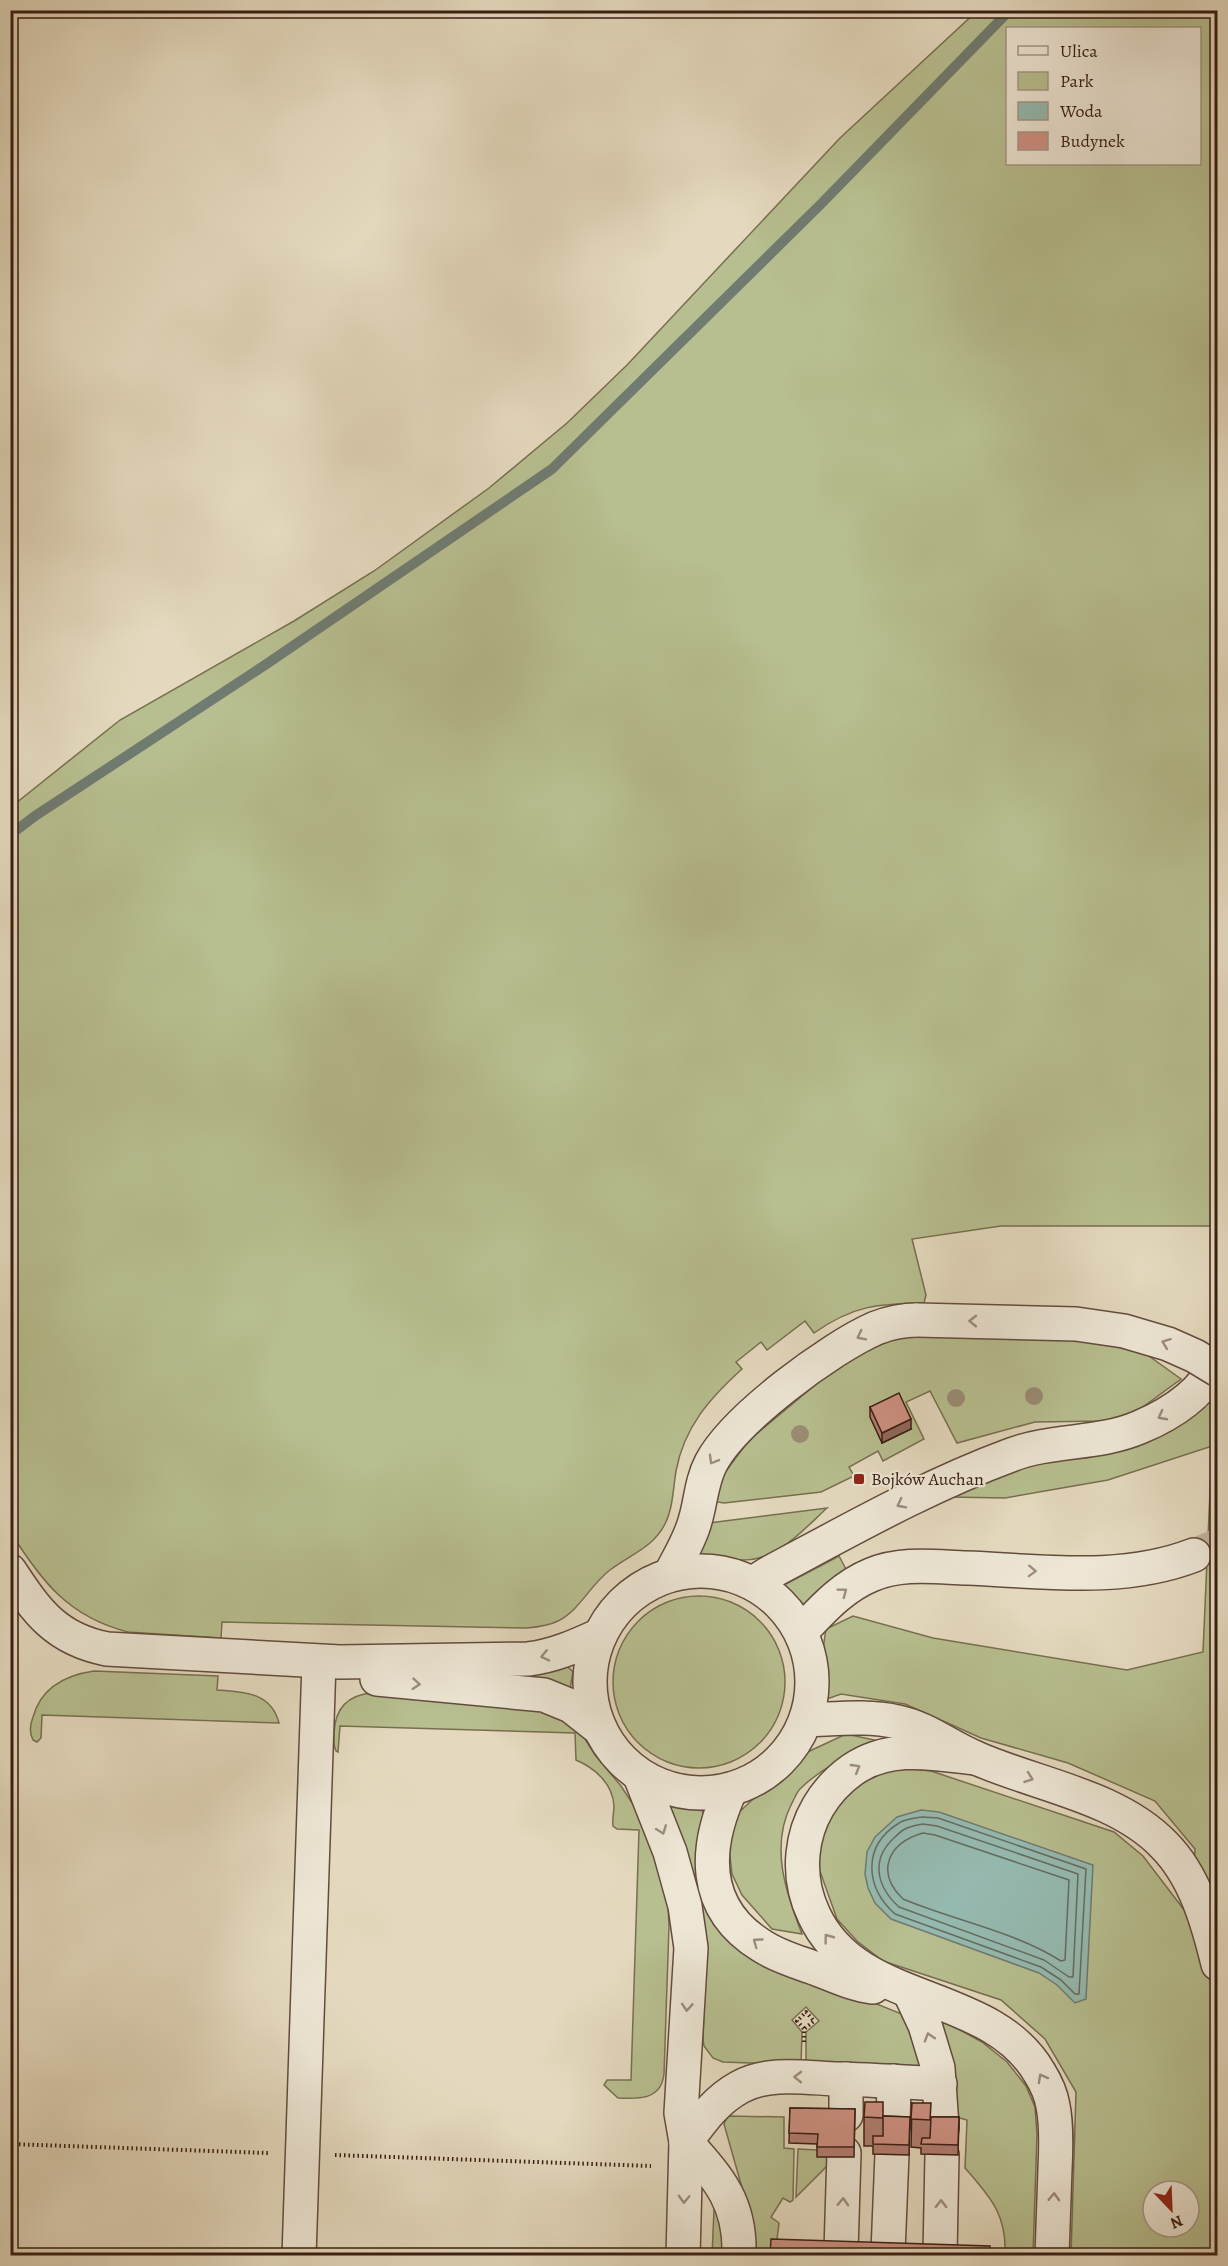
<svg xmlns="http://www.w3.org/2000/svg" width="1228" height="2266" viewBox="0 0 1228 2266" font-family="Alegreya,serif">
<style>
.green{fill:#b7be8f;stroke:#786e50;stroke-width:1.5;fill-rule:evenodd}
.water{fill:#95bab0;stroke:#707b71;stroke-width:1.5}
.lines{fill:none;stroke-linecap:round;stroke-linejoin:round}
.shore{stroke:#666c61;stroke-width:1.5}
.stream{stroke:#707b71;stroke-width:10}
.minor-tunnel{stroke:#c2b39c;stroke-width:33;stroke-dasharray:33 16;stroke-linecap:butt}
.minor-casing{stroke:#634c3d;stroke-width:36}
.path{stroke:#381d12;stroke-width:4;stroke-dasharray:1.5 3;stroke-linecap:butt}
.minor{stroke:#ede6d5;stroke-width:33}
.minor-bridge-casing{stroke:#634c3d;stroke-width:36;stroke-linecap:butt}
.minor-bridge{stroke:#ede6d5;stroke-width:33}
.tree{fill:#9a8c74}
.wall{fill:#b27d72;stroke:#381d12;stroke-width:1.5}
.shaded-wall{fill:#91665c;stroke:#381d12;stroke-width:1.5}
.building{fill:#cf9184;stroke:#381d12;stroke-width:1.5}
.oneway{stroke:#9c8c7d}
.poi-dot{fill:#8f2418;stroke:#ede6d5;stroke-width:2}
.labels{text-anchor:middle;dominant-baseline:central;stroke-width:4.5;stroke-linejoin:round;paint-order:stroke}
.poi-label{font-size:18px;fill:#381d12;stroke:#ede6d5;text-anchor:start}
</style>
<rect width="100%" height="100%" fill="#e4d9be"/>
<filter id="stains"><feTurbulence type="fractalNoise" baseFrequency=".00333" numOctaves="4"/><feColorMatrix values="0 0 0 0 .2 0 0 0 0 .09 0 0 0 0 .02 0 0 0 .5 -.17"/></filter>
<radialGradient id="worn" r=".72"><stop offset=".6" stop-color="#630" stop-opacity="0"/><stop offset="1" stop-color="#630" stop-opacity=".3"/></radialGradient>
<g class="green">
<path d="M977,11h240v1215h-216l-89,13 14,56 -2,8c-47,1 -70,2 -110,30l-9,-12 -38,29 -6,-8 -25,20 6,7c-32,29 -58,58 -66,102 -3,18 -3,37 -11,53 -12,24 -36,31 -55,46 -20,15 -30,40 -52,51 -10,5 -20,6 -31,7l-305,-6 -1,16 -93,-6c-59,-15 -86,-50 -117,-99v-726l109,-87 174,-99 80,-50 115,-83 78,-65 60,-58 213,-227zM1008,28h192v136h-192z"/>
<path d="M1217,1310v945h-146l5,-163 -31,-53 -44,-39 -118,-39 -26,-20 -20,-22 -21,-59 12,-44 26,-29 40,-20 37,4 183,61 29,24 48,63 4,-70 -40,-48 -87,-38 -87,-25 -76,-34 -64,-10 -14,5 -5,-43 4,-27 27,-13 80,22 194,32 76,-18 9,-206 -104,34 -103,18 -57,-1 266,-108zM1153,2191h36v36h-36z"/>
<polygon points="904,1335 1080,1338 1146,1354 1181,1379 1136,1412 1104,1421 1035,1422 957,1443 930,1391 906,1402 924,1439 883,1461 878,1451 849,1467 854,1476 821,1492 724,1503 712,1501 718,1482 749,1440 845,1360"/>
<path d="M827,1508c-23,21 -49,52 -83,52 -14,0 -28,-4 -43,-5l-3,-2 11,-30z"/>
<polygon points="839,1556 847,1571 802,1609 785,1590 784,1585"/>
<circle cx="699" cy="1682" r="86"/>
<polygon points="568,1667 573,1672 570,1689 471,1671 550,1671"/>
<path d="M94,1671l124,5 -1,14c27,2 54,2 62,33l-237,-8 -1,23 -4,4 -4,-2c-4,-7 -3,-15 0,-23 8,-29 33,-42 61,-46z"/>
<path d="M372,1693l170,13 38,25 15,24 26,31 17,26 16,34 14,59 1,21 -5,148c-3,26 -25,25 -46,24l-14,-13 3,-5h24l8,-250 -22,-1 -4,-3c-1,-7 1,-13 1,-20 -1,-22 -19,-38 -38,-46l-1,-27 -235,-7 -2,26 -2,-1c-3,-6 -2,-12 -2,-18 1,-24 13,-38 38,-40z"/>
<path d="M846,1734l33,7c-27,13 -57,26 -79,48 -4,4 -6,11 -9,16 -21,42 -5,88 11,129l-30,-5 -30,-34 -10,-21 -3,-26 5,-31 65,-61z"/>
<polygon points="673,1806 703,1811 703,1815 698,1834 697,1865 776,1964 907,2016 926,2048 918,2067 806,2065 806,2032 819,2021 806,2007 792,2020 802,2032 801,2065 723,2062 713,2058 704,2046 703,2040 706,1948 669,1809"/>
<path d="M938,2018l44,24 25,20 19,24 9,21 2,27 -4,121h-28c2,-41 -15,-58 -40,-87l2,-48 -15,-4z"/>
<polygon points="728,2116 784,2117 784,2148 794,2149 793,2200 790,2202 783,2198 771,2217 779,2223 775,2255 751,2255 752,2223 724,2124"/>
<polygon points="798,2149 836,2151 830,2163 796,2197"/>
<polygon points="717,2206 727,2255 712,2256 714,2210"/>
</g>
<polygon class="water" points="921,1810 939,1812 1093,1865 1086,1999 1075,2003 1057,1985 1039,1973 891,1919 875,1903 868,1888 865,1874 867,1852 875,1837 897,1817"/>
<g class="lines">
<g class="shore">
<path d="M922,1817l16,1 148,51 -7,125h-4l-14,-14 -20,-13 -146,-53c-30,-27 -33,-68 4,-91 6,-4 16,-5 23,-6z"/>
<path d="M923,1824l14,2 141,48 -5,103h-4l-25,-17 -145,-53c-22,-20 -29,-47 -5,-69 3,-3 7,-7 11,-9 5,-3 12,-4 18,-5z"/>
<path d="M923,1833l12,2 134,45 -4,80 -4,1c-45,-29 -108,-41 -158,-62 -28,-27 -15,-56 20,-66z"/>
</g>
<polyline class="stream" points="10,835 35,816 268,663 552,469 821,204 1010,10"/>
<polyline class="minor-tunnel" points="1194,1555 1218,1545"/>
<g class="minor-casing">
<g id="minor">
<path d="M10,1571c27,41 46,68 97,78l233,13 188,-3c26,-3 48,-13 72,-24"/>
<circle cx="701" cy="1682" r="111"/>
<path d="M670,1575c9,-18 20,-35 25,-54 6,-19 6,-39 16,-58 23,-44 119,-115 165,-135 13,-5 27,-8 41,-8"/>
<path d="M753,1583l16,-10c79,-42 158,-87 242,-118 41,-16 88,-10 129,-28 31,-13 63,-34 78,-66"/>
<path d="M801,1632c21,-22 41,-45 70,-57 30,-13 64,-8 96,-7 75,3 155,15 227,-13"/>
<polyline points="377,1679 544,1695 571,1706 599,1728"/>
<path d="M807,1720c30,-1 60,-5 91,2 29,6 51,25 78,36 61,27 141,38 188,87 31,31 44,78 54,119"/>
<path d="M975,1758c-43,-5 -86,-14 -123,12 -28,20 -46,50 -49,84 -2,21 2,42 11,61 43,93 176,73 225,157 7,11 12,22 14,34 4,20 3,43 2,63 -1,29 -2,58 -3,87"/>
<polyline points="640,1776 670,1852 685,1906 691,1948 681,2113 686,2142 683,2256"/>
<path d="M731,1789c-27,58 -31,119 31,157 17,11 36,16 55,23 18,7 37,16 56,18"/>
<polyline points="910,1993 925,2025 938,2068 942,2127"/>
<polyline points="846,2115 846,2079"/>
<polyline points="893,2126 894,2081"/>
<path d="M686,2142c16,-22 30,-42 54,-55 29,-16 67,-9 99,-8 34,1 67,3 101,5"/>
<path d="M686,2142c33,37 55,61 53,114"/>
<polyline points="841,2251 844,2153"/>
<polyline points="888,2252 892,2154"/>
<polyline points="940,2254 942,2155"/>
<polyline points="299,2256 319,1662"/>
</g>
</g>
<g class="path">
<polyline points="804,2042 804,2029 797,2021 806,2012 814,2021 804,2029"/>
<polyline points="10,2144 268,2153"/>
<polyline points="335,2155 651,2166"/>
</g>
<use href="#minor" class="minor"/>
<g class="minor-bridge-casing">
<polyline id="minor-bridge" points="917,1320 1076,1324 1124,1331 1168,1344 1195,1356 1218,1370"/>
</g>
<use href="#minor-bridge" class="minor-bridge"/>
</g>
<g class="tree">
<circle cx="1034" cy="1396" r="9"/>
<circle cx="956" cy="1398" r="9"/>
<circle cx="800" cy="1434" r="9"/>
</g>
<g class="wall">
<polygon points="870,1407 911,1429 882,1443 870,1417"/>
<polygon points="912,2103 931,2117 959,2117 958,2155 921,2154 921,2148 911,2147"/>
<polygon points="790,2108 855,2109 854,2157 817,2157 817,2144 789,2143"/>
<polygon points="883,2116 910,2117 909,2155 873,2154 873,2146 864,2146 864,2117"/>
</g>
<polygon class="shaded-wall" points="911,1419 911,1429 882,1443 882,1433"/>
<g class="building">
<polygon points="899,1393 911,1419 882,1433 870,1407"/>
<polygon points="865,2102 883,2102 883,2118 864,2117"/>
<polygon points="912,2103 931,2103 930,2120 911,2119"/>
<polygon points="790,2108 855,2109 854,2147 817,2147 818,2134 789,2133"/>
<polygon points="883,2116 910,2117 909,2145 873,2144 873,2136 883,2136"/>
<polygon points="931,2117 959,2117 958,2145 921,2144 922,2138 930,2138"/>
<polygon points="771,2239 990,2246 989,2256 770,2256"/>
</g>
<defs><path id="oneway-chevron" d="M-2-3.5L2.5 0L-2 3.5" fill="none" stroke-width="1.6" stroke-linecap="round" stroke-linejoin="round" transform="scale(1.5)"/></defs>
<g class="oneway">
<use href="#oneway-chevron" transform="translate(973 1321) rotate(-179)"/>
<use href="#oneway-chevron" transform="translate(861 1336) rotate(153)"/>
<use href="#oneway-chevron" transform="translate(1166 1343) rotate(-159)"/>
<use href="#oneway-chevron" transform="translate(1162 1416) rotate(152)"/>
<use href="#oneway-chevron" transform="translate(713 1460) rotate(120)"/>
<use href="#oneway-chevron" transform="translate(901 1504) rotate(153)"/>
<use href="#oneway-chevron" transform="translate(1032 1571) rotate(2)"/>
<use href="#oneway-chevron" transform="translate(843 1592) rotate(-37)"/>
<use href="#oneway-chevron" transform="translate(545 1656) rotate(167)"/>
<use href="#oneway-chevron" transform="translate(416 1684) rotate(5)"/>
<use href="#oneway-chevron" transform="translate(856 1768) rotate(-31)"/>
<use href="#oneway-chevron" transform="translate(1029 1778) rotate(20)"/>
<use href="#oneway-chevron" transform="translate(662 1830) rotate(69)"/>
<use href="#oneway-chevron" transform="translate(828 1938) rotate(-127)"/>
<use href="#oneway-chevron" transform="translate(757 1942) rotate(-144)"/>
<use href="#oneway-chevron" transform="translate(687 2007) rotate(94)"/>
<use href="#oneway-chevron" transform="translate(929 2037) rotate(-107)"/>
<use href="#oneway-chevron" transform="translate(798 2077) rotate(-179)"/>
<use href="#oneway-chevron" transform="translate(1042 2078) rotate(-119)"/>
<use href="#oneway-chevron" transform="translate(1054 2197) rotate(-88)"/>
<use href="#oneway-chevron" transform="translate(684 2199) rotate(92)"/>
<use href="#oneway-chevron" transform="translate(843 2202) rotate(-88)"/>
<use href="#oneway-chevron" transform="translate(941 2204) rotate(-89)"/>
</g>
<rect class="poi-dot" x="853" y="1473" width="12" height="12" rx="3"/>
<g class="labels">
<g class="poi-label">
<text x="871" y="1479">Bojków Auchan</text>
</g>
</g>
<rect width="1228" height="2266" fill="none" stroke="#e4d9be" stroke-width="36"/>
<rect x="12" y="12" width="1204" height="2242" fill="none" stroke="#381d12" stroke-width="3"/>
<rect x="18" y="18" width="1192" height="2230" fill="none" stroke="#381d12" stroke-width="1.5"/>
<rect x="1006" y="27" width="195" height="138" fill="#ede6d5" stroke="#a59687" stroke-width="1.5"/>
<rect x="1018" y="46" width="30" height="9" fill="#ede6d5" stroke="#a59687" stroke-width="1.5"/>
<text x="1060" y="57" font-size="18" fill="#381d12">Ulica</text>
<rect x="1018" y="72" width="30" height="18" fill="#b7be8f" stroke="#a59687" stroke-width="1.5"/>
<text x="1060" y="87" font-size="18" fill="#381d12">Park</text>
<rect x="1018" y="102" width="30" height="18" fill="#95bab0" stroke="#a59687" stroke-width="1.5"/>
<text x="1060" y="117" font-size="18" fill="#381d12">Woda</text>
<rect x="1018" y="132" width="30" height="18" fill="#cf9184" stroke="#a59687" stroke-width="1.5"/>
<text x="1060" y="147" font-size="18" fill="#381d12">Budynek</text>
<g transform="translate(1171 2209) rotate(157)"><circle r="28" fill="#ede6d5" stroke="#a59687" stroke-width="1.5"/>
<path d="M0-4.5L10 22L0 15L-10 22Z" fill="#8f2418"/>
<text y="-9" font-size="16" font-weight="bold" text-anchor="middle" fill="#381d12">N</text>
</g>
<rect width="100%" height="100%" filter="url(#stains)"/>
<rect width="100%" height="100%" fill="url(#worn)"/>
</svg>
